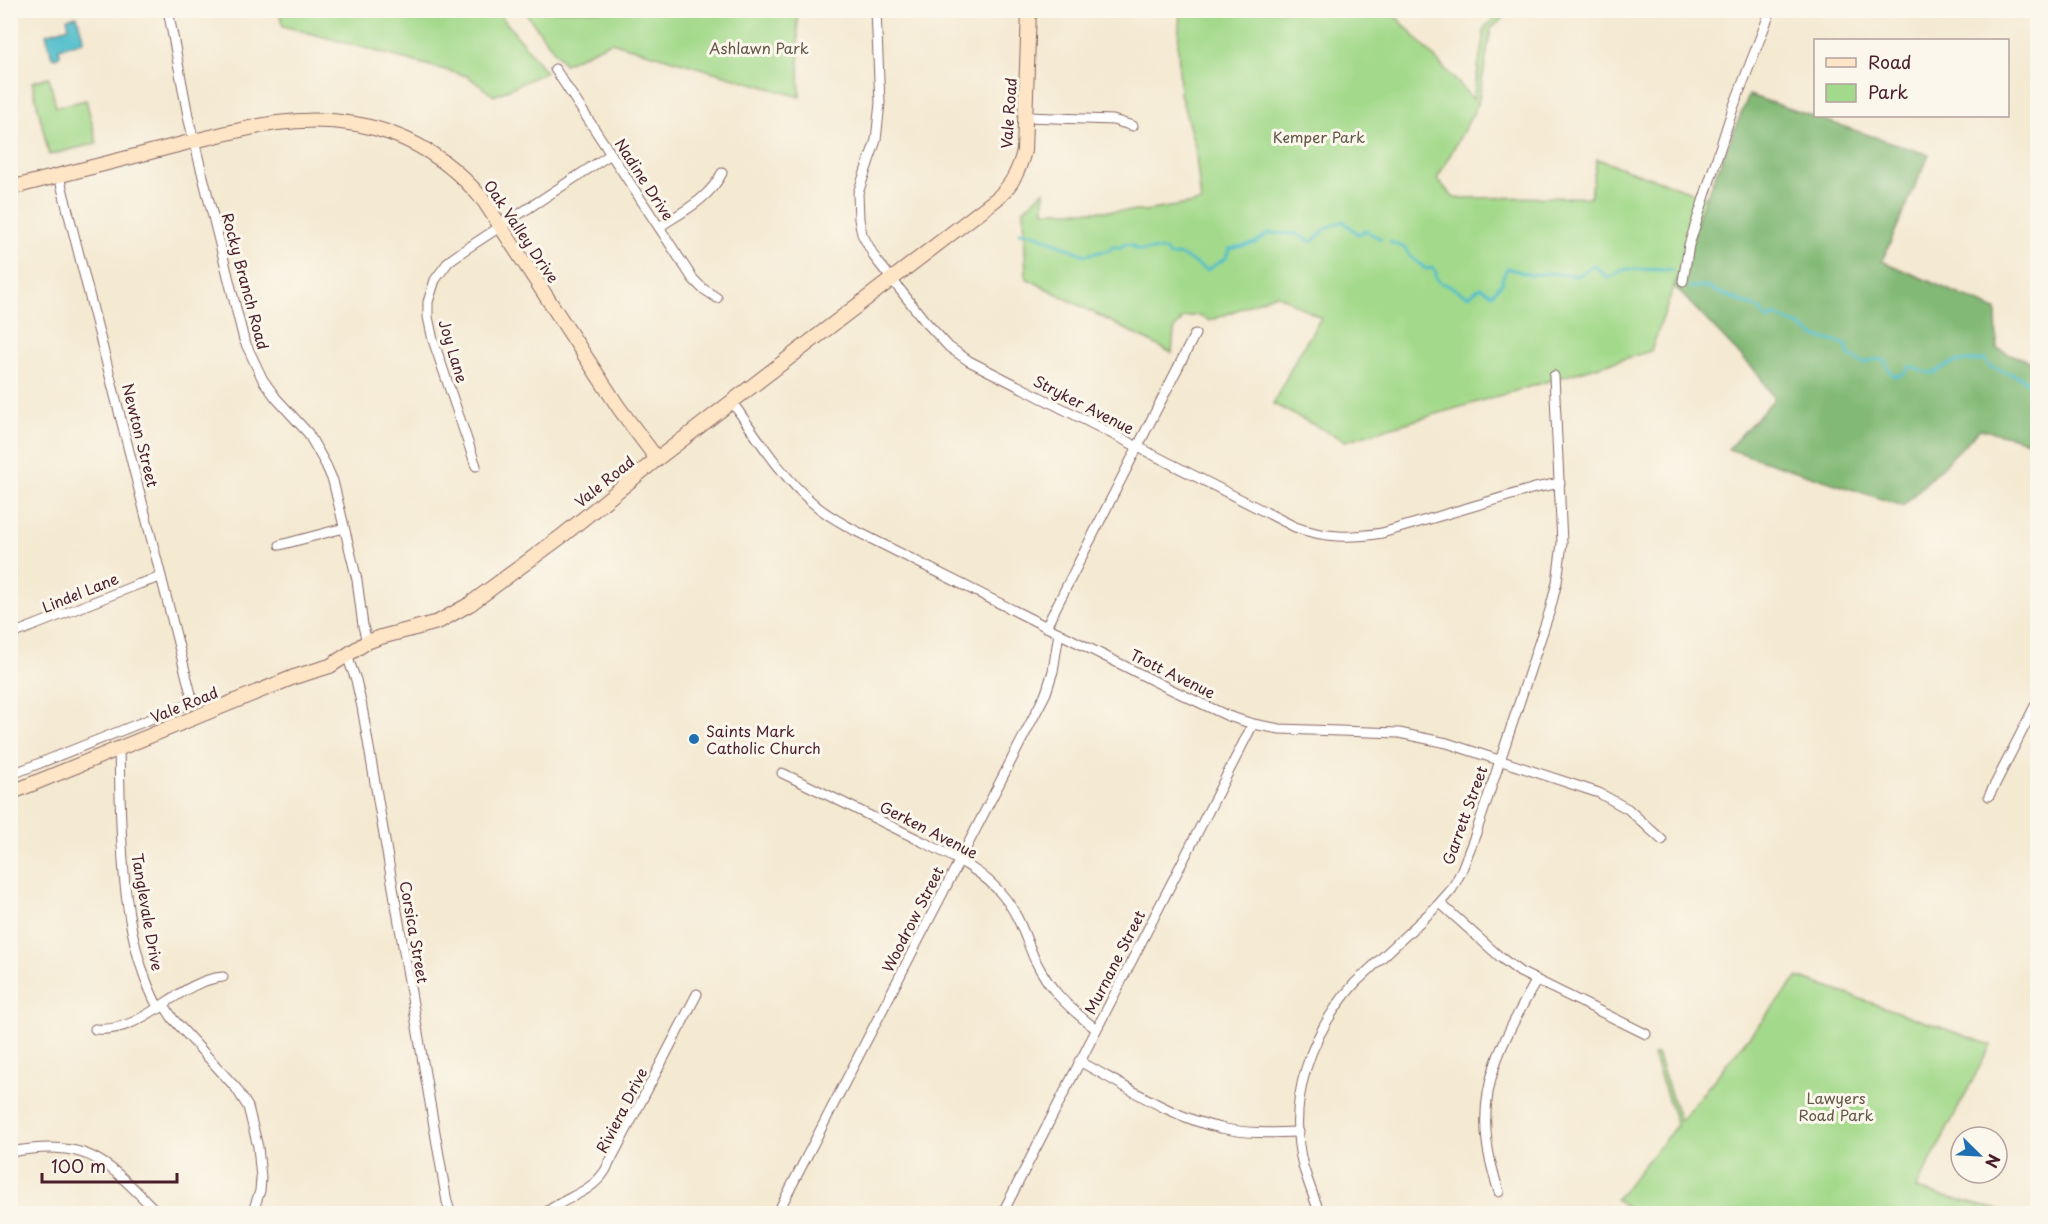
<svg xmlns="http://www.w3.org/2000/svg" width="2048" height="1224" viewBox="0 0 2048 1224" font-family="'Playpen Sans',sans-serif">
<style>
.green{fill:#a3d98a;stroke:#767c5a;stroke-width:1.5}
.forest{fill:#82b976;stroke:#666c50;stroke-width:1.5}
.water{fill:#50bdca;stroke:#4d6e7a;stroke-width:1.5}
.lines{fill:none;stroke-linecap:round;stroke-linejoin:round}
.stream{stroke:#50bdca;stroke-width:3}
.street-casing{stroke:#866665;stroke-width:11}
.secondary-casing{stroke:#866665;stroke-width:16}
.street{stroke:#fff;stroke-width:9}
.secondary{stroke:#fee5c5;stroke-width:14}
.poi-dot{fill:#1f6fb2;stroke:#fbf7ec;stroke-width:2}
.labels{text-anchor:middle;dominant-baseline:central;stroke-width:6;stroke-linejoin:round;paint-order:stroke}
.park-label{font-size:15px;fill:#655748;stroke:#fbf7ec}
.street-label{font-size:15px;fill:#4a1f2b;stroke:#fbf7ec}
.poi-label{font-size:15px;fill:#4a1f2b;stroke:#fbf7ec;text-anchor:start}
</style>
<rect width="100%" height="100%" fill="#fbf7ec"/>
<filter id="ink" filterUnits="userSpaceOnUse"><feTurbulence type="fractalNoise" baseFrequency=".0167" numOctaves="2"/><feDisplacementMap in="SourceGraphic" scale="12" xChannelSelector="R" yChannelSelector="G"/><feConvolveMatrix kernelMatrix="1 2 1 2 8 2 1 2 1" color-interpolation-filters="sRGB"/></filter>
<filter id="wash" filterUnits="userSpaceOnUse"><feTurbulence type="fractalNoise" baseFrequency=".008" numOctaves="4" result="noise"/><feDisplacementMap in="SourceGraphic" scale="24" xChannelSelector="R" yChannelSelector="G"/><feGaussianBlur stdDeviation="1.35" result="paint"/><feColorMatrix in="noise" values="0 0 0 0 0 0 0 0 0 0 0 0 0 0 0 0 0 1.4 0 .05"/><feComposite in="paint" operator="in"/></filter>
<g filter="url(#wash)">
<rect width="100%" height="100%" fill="#f4e9d1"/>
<g class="green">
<polygon points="1180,10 1391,11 1473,99 1485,27 1503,11 1511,11 1491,29 1478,104 1437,179 1454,198 1590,197 1597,159 1706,197 1651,351 1345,441 1273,404 1296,359 1321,318 1276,294 1210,321 1197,315 1183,318 1174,330 1172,353 1026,278 1024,209 1044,191 1044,211 1144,211 1201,202 1195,147 1180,93 1178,46"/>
<polygon points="279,11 497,11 546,72 494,96 467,76 283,26"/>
<polygon points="524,11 797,11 800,97 611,42 564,64"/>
<polygon points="49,77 56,107 86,100 97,143 49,155 32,82"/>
<polygon points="1798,977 1991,1045 1916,1189 2010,1213 1636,1214 1616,1199 1677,1125 1653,1055 1657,1054 1680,1121"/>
</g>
<polygon class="forest" points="1749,95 1929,155 1882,261 1996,310 1997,349 2037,364 2037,443 1980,429 1903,506 1728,449 1774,399 1759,375 1674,286 1706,197"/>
<polygon class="water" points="77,16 84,41 59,48 60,55 56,58 52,57 46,34 69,27 67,18"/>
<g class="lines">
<g class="stream">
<path d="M1020,232l12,1 53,22 25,-5 2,-4 9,2 3,-4 8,1 6,5h27l5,6c15,-4 23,8 37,14l19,-12 3,-9 26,-6 14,-10 28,1 15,8 15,-14 16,-7 15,13 8,-3 15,8"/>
<path d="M1390,242l15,6 5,8 16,13 6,-1 4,4v6l5,5c10,1 18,11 28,13l12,-9 11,7 11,-12 -1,-3 5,-11 24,7 19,-2 28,3 16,-11 14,13 17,-9 47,1"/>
<path d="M1689,287h16l53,21 10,12 6,-5 26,11 14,10 33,9 1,10 15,8 14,-4 8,2 4,9 5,6 8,-1 9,-9c28,14 21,4 45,-4 7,-3 17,1 29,-3l4,7 31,11 18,12"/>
</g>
</g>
</g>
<g filter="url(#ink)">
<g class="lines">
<g class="street-casing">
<g id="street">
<polyline points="168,10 189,121 244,340 263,380 276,398 308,433 326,465 333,481 357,580 363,626 367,642"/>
<path d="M876,10l4,93 -4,37 -18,53 1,26 3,15 13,24 49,62 25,27 20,14 326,166c30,11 56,11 87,6l153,-45 25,-5"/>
<polyline points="555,69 693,279 702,288 717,298"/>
<polyline points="1026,117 1113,120 1133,126"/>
<path d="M659,227c23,-15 50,-28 63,-54"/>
<polyline points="1683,281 1689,245 1733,108 1771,10"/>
<path d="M732,402c25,35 49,74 82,102 12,11 26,18 40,26l312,157 62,29 25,8 27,5 119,4 48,10 152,50 29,16 34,31"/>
<polyline points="476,466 433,340 428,317 428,302 435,280 449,261 463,251 611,154"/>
<polyline points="280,545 344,528"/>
<polyline points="1046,627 1195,334"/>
<polyline points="10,635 139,584 161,577"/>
<polyline points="347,656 356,680 362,707 447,1202 451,1214"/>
<path d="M119,749c2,82 0,187 40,260"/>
<path d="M782,773c42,20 82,40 123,60 35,18 75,33 99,64 15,18 21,40 30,61 16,33 34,49 62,71"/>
<polyline points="10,775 193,702 59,176"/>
<polyline points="1989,796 2038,700"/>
<polyline points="1440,903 1500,957 1520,972 1646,1034"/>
<polyline points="164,1005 173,1019 236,1088 248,1107 258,1147 261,1178 260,1191 252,1214"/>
<path d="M95,1029c50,5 81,-48 128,-52"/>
<path d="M1079,1061c45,24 93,57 142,67 26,6 51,5 78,4"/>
<path d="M10,1152c80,-14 96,9 149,62"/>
<path d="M1499,1192c-5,-16 -10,-33 -12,-50 -8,-63 20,-108 49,-161"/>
<path d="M544,1214c20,-17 46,-20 61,-43l92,-177"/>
<polyline points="777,1214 1046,693 1053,671 1059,633"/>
<polyline points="1002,1214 1253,724"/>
<path d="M1320,1214c-6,-16 -12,-32 -17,-48 -17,-66 8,-134 52,-183l82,-77 15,-17 9,-17 15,-39 74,-223 7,-28 5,-39 -8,-167"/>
</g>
</g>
<g class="secondary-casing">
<g id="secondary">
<path d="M10,188c55,-14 110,-28 164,-42 34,-8 68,-18 103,-23 82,-11 154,13 207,78l135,207 38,51"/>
<path d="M10,793l284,-116 36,-11 37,-24 14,-5 57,-15 32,-18 92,-68 95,-77 342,-262c14,-14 20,-27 25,-46l5,-141"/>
</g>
</g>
<use href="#street" class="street"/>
<use href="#secondary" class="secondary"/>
</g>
</g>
<circle class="poi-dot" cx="694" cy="739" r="6"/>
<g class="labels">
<g class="park-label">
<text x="759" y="47">Ashlawn Park</text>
<text x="1319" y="136">Kemper Park</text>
<text x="1836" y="1097">Lawyers<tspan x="1836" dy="17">Road Park</tspan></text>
</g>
<g class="street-label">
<text transform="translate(1008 113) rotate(-86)">Vale Road</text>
<text transform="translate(645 179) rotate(57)">Nadine Drive</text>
<text transform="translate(522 231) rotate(56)">Oak Valley Drive</text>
<text transform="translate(246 281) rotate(75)">Rocky Branch Road</text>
<text transform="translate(454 351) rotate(73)">Joy Lane</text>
<text transform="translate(1084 404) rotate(27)">Stryker Avenue</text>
<text transform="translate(141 435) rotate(76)">Newton Street</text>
<text transform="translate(604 481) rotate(-39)">Vale Road</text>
<text transform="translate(80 592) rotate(-22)">Lindel Lane</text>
<text transform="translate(1173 673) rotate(26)">Trott Avenue</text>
<text transform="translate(184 704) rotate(-22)">Vale Road</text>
<text transform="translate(1464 815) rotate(-70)">Garrett Street</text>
<text transform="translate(929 829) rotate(27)">Gerken Avenue</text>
<text transform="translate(148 912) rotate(80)">Tanglevale Drive</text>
<text transform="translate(912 919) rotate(-63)">Woodrow Street</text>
<text transform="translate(415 932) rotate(80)">Corsica Street</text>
<text transform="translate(1114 962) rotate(-63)">Murnane Street</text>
<text transform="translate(621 1110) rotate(-63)">Riviera Drive</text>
</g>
<g class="poi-label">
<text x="706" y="730">Saints Mark<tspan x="706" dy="17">Catholic Church</tspan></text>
</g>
</g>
<rect width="2048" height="1224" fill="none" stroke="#fbf7ec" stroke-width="36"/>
<rect x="1814" y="39" width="195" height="78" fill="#fbf7ec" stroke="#b4a19f" stroke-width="1.5"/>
<rect x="1826" y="58" width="30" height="9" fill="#fee5c5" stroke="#b4a19f" stroke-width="1.5"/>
<text x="1868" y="69" font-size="18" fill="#4a1f2b">Road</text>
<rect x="1826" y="84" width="30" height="18" fill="#a3d98a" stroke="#b4a19f" stroke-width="1.5"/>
<text x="1868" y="99" font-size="18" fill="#4a1f2b">Park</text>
<g transform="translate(1979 1155) rotate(114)"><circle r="28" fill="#fbf7ec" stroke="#b4a19f" stroke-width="1.5"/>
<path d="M0-4.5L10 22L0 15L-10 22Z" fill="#1f6fb2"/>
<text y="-9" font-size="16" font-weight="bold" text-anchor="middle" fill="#4a1f2b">N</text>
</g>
<path d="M42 1173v9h135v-9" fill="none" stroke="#4a1f2b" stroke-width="3"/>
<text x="51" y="1173" font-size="18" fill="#4a1f2b" stroke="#fbf7ec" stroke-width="4.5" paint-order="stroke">100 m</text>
</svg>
